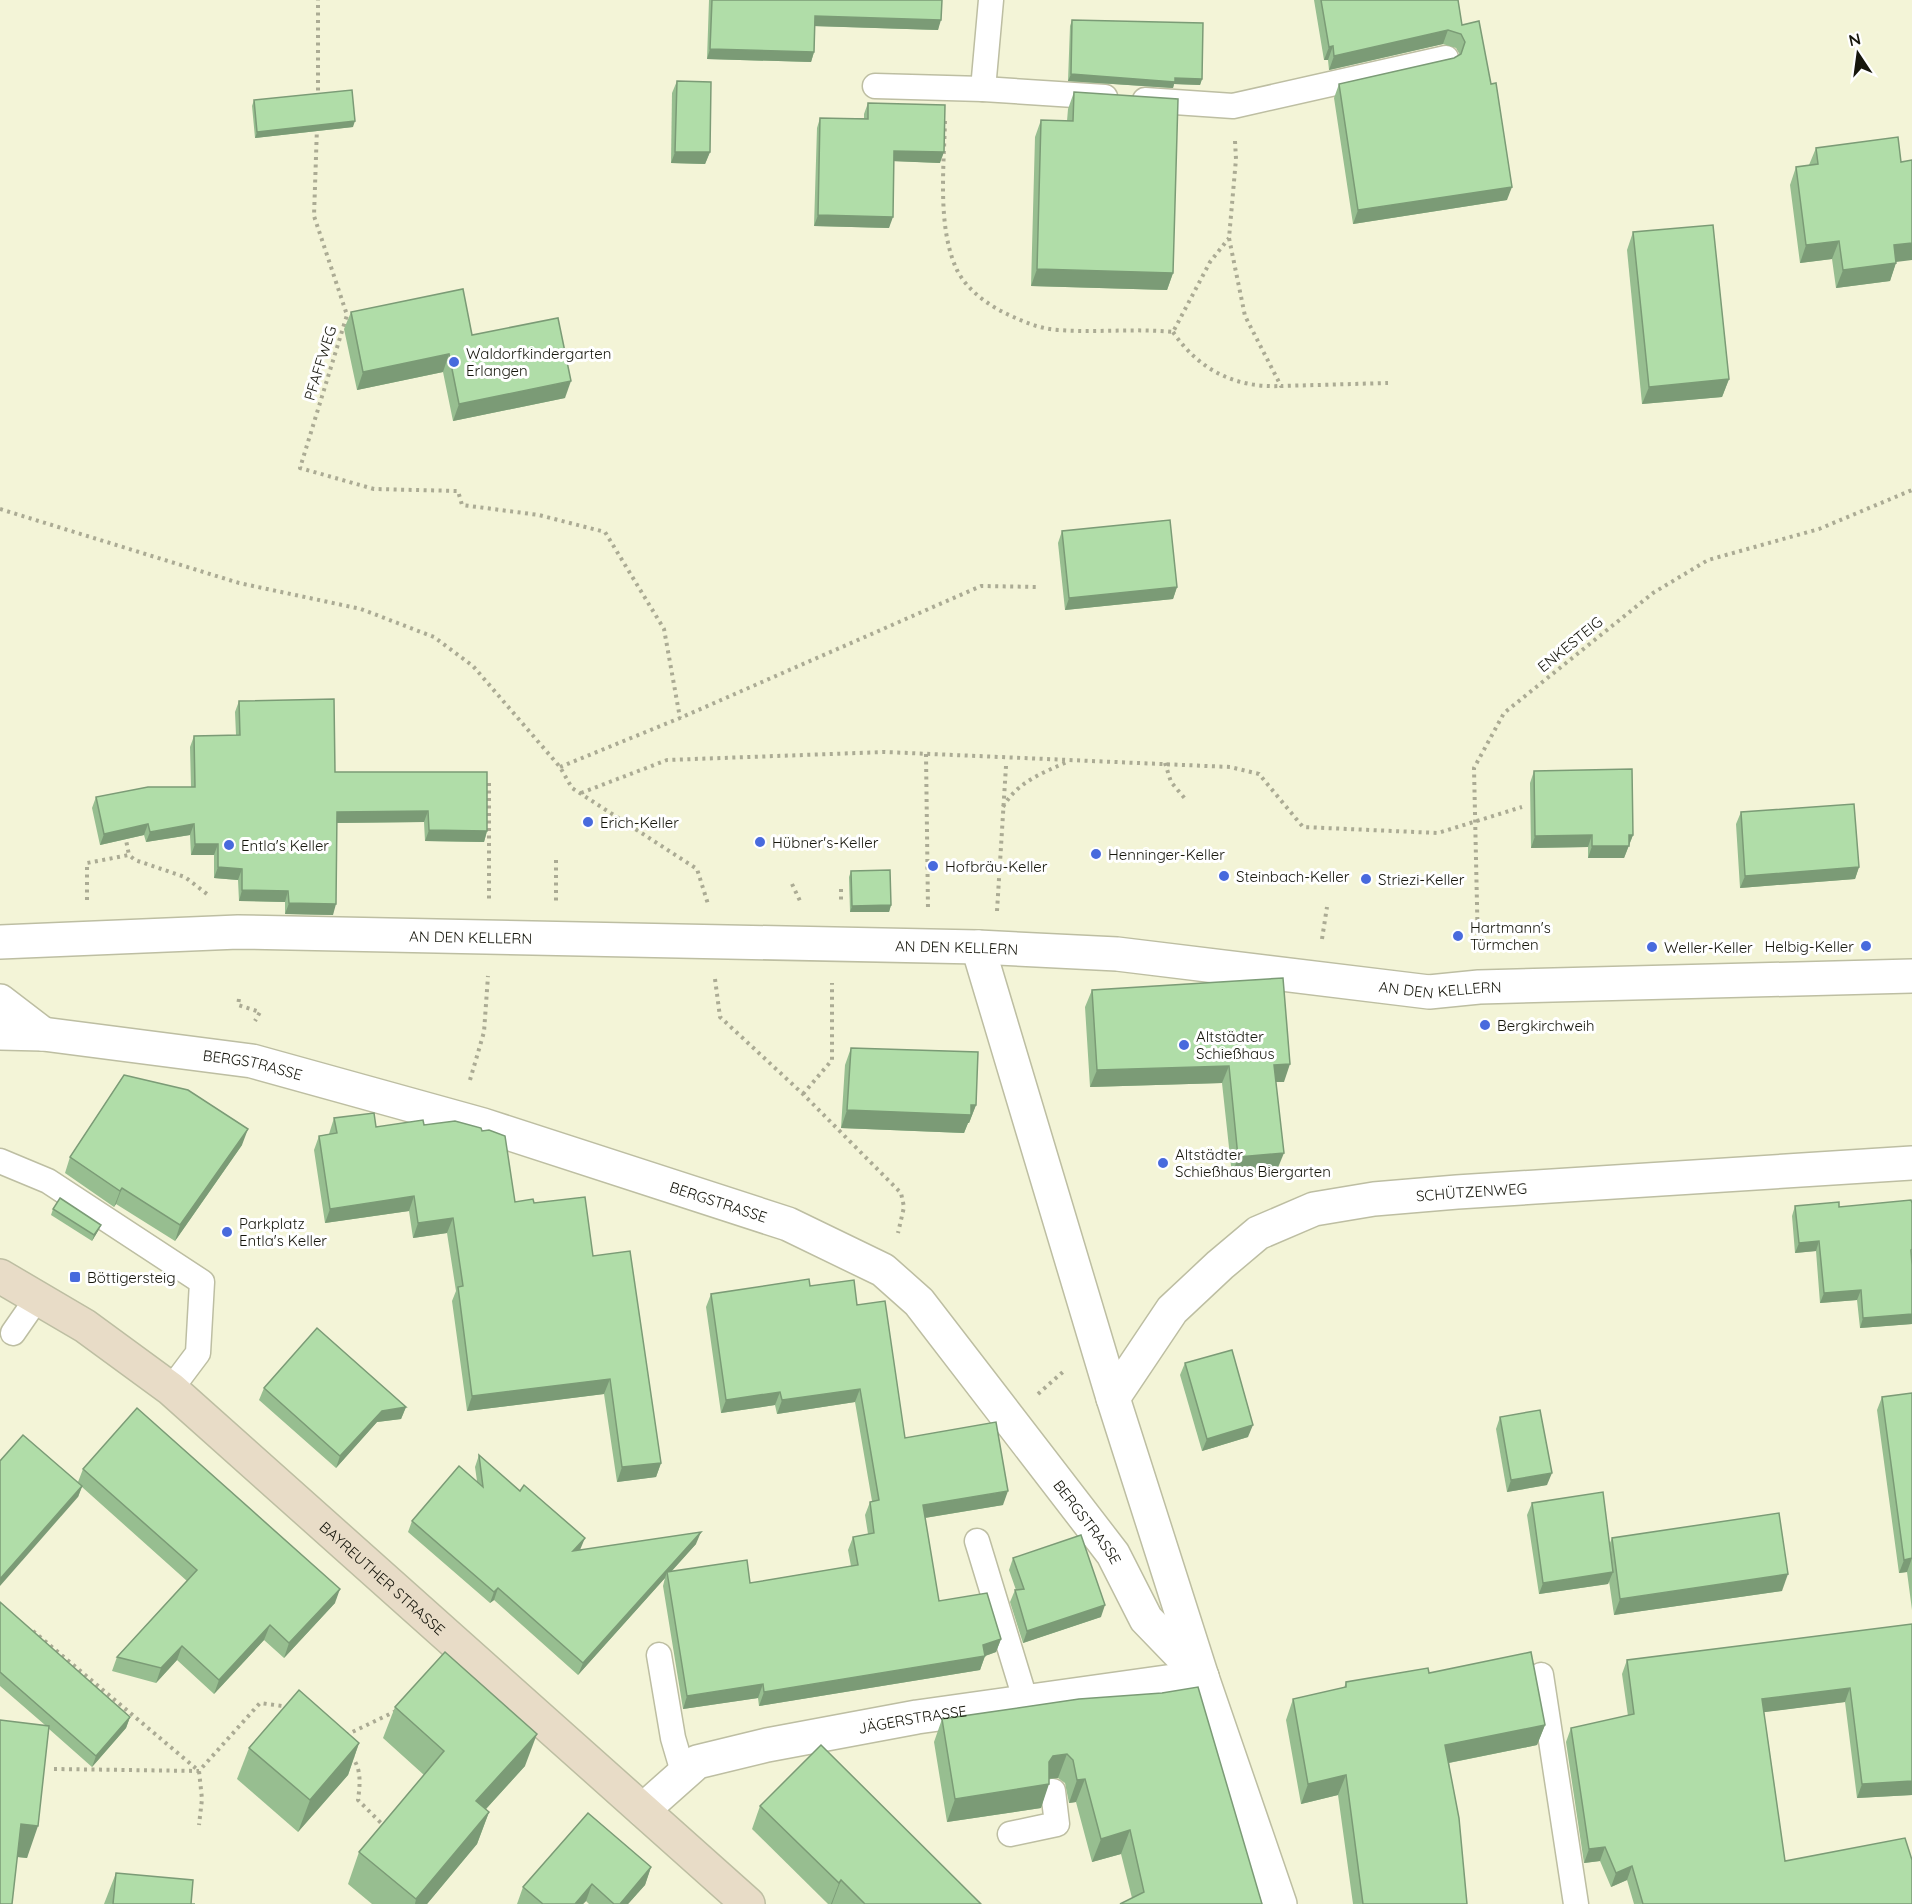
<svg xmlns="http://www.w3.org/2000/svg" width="1912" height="1904" viewBox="0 0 1912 1904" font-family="Quicksand,sans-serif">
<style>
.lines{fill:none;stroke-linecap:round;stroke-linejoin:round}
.lane-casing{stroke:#bdbea2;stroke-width:27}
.street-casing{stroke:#bdbea2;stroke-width:36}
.secondary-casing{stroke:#bdbea2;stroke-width:36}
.path{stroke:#abab94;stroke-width:4;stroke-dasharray:3 4.5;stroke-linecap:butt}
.lane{stroke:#fff;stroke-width:24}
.street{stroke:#fff;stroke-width:33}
.secondary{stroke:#e8dcc7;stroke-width:33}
.wall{fill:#97be90}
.shaded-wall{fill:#7b9b76}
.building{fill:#b0dda8;stroke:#7b9b76;stroke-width:1.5}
.poi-dot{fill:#486add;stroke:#fff;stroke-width:2}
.labels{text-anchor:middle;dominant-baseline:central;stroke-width:6;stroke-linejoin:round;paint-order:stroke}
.poi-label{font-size:15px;fill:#16160c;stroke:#fff;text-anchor:start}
.street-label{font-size:15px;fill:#16160c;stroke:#fff}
</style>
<rect width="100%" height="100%" fill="#f3f4d7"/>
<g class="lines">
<g class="lane-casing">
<g id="lane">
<polyline points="875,86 983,89 1105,97"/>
<polyline points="983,89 991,0"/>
<polyline points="1145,100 1233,106 1446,58"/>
<polyline points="0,1161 48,1181 202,1282 198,1353 171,1389"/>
<polyline points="13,1333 38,1297"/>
<polyline points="977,1541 1026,1702"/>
<polyline points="659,1655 673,1738 683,1772"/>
<polyline points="1541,1675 1576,1904"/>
<polyline points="1010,1834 1057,1824 1053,1791"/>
</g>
</g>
<g class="street-casing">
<g id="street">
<path id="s1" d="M0,942l238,-10 740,15 139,7 312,38 50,-5 433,-11"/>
<polyline points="978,947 1113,1398 1202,1677 1280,1904"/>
<polyline points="0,1001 43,1034"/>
<path id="s2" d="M0,1033l43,1 209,27 231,64 305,99 95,46 36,32 194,252 33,65 56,58"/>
<path id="s3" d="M1113,1398l59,-88 48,-45 38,-32 56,-24 60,-10 83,-7 455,-29"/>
<path id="s4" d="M643,1810l54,-48 70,-17 150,-28 285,-40"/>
</g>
</g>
<g class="secondary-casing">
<g id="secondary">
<path id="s5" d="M0,1276l85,50 86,63 577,515"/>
</g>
</g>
<g class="path">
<polyline points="318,98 318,0"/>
<path d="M945,121c-1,45 -8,107 12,149 10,20 31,35 50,44 17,8 33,15 52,16 38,3 76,-2 114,2l37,-70 19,-24"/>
<polyline points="317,127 314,216 347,315 300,468 374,489 458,491 462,505 539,515 605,532 664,629 680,718"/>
<polyline points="1235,141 1236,159 1229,238 1245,316 1281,386 1388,383"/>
<path d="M1173,332c26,38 62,56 108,54"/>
<polyline points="0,509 239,583 361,609 434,637 473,666 560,767 572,788 697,869 708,904"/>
<polyline points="926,754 928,909"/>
<polyline points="1165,763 1171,782 1187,801"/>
<polyline points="560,767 680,718 981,586 1040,587"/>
<polyline points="489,783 489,899"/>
<polyline points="581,793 667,760 885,752 1230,767 1259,774 1303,827 1438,833 1522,807"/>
<path d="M1003,807c15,-26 40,-34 66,-46"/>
<polyline points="125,835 129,855"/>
<polyline points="556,860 556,901"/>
<polyline points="792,884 801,903"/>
<polyline points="841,889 841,904"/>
<polyline points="87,900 87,863 129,855 135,860 185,877 207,894"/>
<polyline points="997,911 1006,766"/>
<polyline points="1322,939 1327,907"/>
<polyline points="1478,950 1474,768 1504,713 1653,593 1708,560 1819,529 1912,490"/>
<polyline points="715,979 720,1017 803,1094 901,1193 904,1207 898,1233"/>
<polyline points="239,999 238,1005 260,1012 255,1021"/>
<polyline points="470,1080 484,1032 488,976"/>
<polyline points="803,1094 832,1060 832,983"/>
<polyline points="1038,1394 1064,1371"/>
<polyline points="33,1631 199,1771 202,1799 199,1825"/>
<polyline points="346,1735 396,1711"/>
<path d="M351,1756c11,12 9,29 7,44l28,28"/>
<polyline points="54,1769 199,1771 260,1703 290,1707"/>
</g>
<use href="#lane" class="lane"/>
<use href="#street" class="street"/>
<use href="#secondary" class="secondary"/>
</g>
<g class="wall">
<polygon points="709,0 942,0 938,30 815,26 814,52 811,62 707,59"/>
<polygon points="1314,0 1458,0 1462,25 1507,200 1353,224 1334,98 1339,84 1454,58 1460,55 1456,48 1443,44 1329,70 1328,60 1324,60"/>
<polygon points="1072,20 1202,79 1200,85 1174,84 1173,88 1068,81 1070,26"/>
<polygon points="677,81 710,152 705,164 671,163 672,93"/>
<polygon points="1074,92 1173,273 1167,290 1031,286 1035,137 1041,120 1067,121 1068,109"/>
<polygon points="254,100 353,127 255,138 252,106"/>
<polygon points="868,103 940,163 894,161 889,228 814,226 817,128 820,118 864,118 864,114"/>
<polygon points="1816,148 1896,262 1890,281 1836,288 1832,259 1800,263 1790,185 1796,167 1809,165"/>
<polygon points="1633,232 1729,379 1722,397 1642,404 1627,250"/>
<polygon points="351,312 472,335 565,398 453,421 443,372 357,390 344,329"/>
<polygon points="1062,531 1177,587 1173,599 1065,610 1058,543"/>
<polygon points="239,701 335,772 487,831 484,842 425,841 424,822 337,823 333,915 285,914 285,902 239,901 238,880 214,878 214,855 191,855 190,835 146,842 144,835 100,845 92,808 96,797 191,787 190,747 194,736 236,735 235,712"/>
<polygon points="1534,771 1633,835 1624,858 1588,858 1588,847 1531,848 1530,783"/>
<polygon points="1741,812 1859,867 1855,879 1740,888 1736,824"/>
<polygon points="851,871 891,905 889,912 850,912 849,877"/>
<polygon points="1092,990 1284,1082 1276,1082 1277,1170 1232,1175 1222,1083 1090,1087 1085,1007"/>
<polygon points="851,1048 976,1105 969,1123 968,1123 964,1133 841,1128 845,1065"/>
<polygon points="334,1118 376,1127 424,1125 482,1131 515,1202 534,1203 593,1256 661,1463 656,1477 617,1482 604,1394 467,1411 452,1301 456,1291 447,1233 413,1238 409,1211 325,1223 314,1150 319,1136 329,1134"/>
<polygon points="242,1145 175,1241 116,1204 114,1207 65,1173 70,1157"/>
<polygon points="1912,1203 1912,1324 1860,1328 1857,1300 1820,1303 1816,1251 1795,1253 1792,1216 1795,1206 1839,1207"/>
<polygon points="53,1209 101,1225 98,1231 92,1241 51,1215"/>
<polygon points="810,1286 857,1305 905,1438 1003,1505 925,1518 939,1601 1001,1639 996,1652 985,1656 980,1670 759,1706 758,1698 683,1709 663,1586 665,1578 578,1675 494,1600 490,1603 408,1532 412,1521 477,1481 475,1467 479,1455 520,1491 580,1550 696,1544 671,1572 750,1583 851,1566 848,1550 853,1537 868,1534 865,1515 870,1502 872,1501 855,1402 777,1414 775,1405 721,1413 706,1307 711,1294"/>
<polygon points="1185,1363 1248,1437 1202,1451 1180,1375"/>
<polygon points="264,1388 406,1407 401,1419 377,1422 336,1468 259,1400"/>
<polygon points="1912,1393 1912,1610 1907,1572 1899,1573 1877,1410 1882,1397"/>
<polygon points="1500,1417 1547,1485 1507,1492 1496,1429"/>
<polygon points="83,1469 335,1603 284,1658 264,1640 214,1694 177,1660 156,1683 112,1671 117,1657 187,1581 82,1487 78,1497 78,1482"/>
<polygon points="1532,1503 1609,1545 1612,1538 1782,1591 1614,1615 1609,1581 1608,1584 1539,1594 1527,1515"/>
<polygon points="1013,1558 1101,1617 1023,1643 1010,1602 1015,1590 1016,1590 1009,1570"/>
<polygon points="0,1602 130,1717 126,1728 92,1767 49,1729 27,1858 17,1857 0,1904 45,1725 0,1686"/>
<polygon points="1912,1624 1912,1795 1857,1798 1845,1702 1764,1712 1785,1861 1912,1904 1634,1904 1627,1880 1611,1887 1600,1861 1584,1863 1566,1742 1571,1728 1628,1716 1622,1674 1627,1660"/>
<polygon points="1429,1673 1545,1725 1537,1745 1449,1763 1467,1904 1353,1904 1338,1795 1301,1804 1286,1720 1293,1699 1344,1688 1346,1682"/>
<polygon points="1079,1699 1262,1904 1132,1898 1121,1854 1092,1862 1076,1802 1069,1803 1065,1783 1058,1778 1049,1779 1041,1808 947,1822 934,1742 942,1719"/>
<polygon points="395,1707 525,1766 486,1809 489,1812 477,1844 427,1904 372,1904 348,1884 359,1852 424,1775 383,1738"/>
<polygon points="359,1743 348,1775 298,1832 237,1779 249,1748"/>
<polygon points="760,1806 981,1904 828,1904 752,1829"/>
<polygon points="651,1867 645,1885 628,1904 589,1904 586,1901 583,1904 517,1904 523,1887"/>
<polygon points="116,1873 191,1904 195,1904 104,1904"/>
</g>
<g class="shaded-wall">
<polygon points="815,16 941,20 938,30 812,26"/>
<polygon points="1448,30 1443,44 1329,70 1334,56"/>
<polygon points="1333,46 1328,60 1324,60 1329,47"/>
<polygon points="710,49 814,52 811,62 707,59"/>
<polygon points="1071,74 1202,79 1200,85 1174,84 1173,88 1068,81"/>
<polygon points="355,121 353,127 255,138 257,132"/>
<polygon points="894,151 944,152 940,163 890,161"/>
<polygon points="675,152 710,152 705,164 671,163"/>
<polygon points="1512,187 1507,200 1353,224 1358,210"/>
<polygon points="818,215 893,217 889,228 814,226"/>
<polygon points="1839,241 1832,259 1800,263 1806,245"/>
<polygon points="1912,243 1912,260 1888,263 1894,245"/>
<polygon points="1896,263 1890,281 1836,288 1843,270"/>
<polygon points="1037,269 1173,273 1167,290 1031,286"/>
<polygon points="449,354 443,372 357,390 363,372"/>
<polygon points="1729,379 1722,397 1642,404 1649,387"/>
<polygon points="571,381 565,398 453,421 459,404"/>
<polygon points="1177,587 1173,599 1065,610 1069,598"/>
<polygon points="428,811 424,822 333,823 337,812"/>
<polygon points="148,824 144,835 100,845 104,834"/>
<polygon points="194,824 190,835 146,842 150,832"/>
<polygon points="429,830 487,831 484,842 425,841"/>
<polygon points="1592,835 1588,847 1531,848 1535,836"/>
<polygon points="1629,835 1633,835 1624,858 1588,858 1592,846"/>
<polygon points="195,844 218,844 214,855 191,855"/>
<polygon points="218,867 242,869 238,880 214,878"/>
<polygon points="1859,867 1855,879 1740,888 1745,876"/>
<polygon points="242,890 288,891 285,902 239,901"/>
<polygon points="289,903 336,904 333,915 285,914"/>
<polygon points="891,905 889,912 850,912 852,906"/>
<polygon points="1290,1064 1284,1082 1267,1082 1274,1065"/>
<polygon points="1229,1066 1222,1083 1090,1087 1097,1070"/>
<polygon points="976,1105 969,1123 968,1123 964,1133 841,1128 847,1110"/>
<polygon points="248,1129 242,1145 175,1241 180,1225"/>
<polygon points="1284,1153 1277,1170 1232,1175 1238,1157"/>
<polygon points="122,1188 116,1204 114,1207 120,1191"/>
<polygon points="414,1196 409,1211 325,1223 330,1209"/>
<polygon points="453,1218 447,1233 413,1238 418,1223"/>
<polygon points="101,1225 98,1231 92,1241 94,1235"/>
<polygon points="1819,1241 1816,1251 1795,1253 1799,1243"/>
<polygon points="1861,1290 1857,1300 1820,1303 1824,1293"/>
<polygon points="1912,1314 1912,1324 1860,1328 1863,1318"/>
<polygon points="610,1379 604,1394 467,1411 472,1396"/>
<polygon points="860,1389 855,1402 777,1414 782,1400"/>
<polygon points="780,1392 775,1405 721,1413 726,1400"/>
<polygon points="406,1407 401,1419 377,1422 336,1468 340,1456 382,1411"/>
<polygon points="1253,1425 1248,1437 1202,1451 1207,1439"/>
<polygon points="661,1463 656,1477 617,1482 622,1467"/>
<polygon points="1552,1473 1547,1485 1507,1492 1511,1480"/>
<polygon points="82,1486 78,1497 0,1586 0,1579"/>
<polygon points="1008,1491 1003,1505 918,1519 923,1505"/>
<polygon points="701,1532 696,1544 668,1575 667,1572 665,1578 578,1675 583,1663"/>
<polygon points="585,1538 580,1550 573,1551"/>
<polygon points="1912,1558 1907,1572 1899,1573 1904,1560"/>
<polygon points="1613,1572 1608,1584 1539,1594 1543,1583"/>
<polygon points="1788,1574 1782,1591 1614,1615 1620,1599"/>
<polygon points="498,1588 494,1600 490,1603 494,1592"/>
<polygon points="340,1589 335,1603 284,1658 289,1643"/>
<polygon points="1105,1605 1101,1617 1023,1643 1027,1631"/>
<polygon points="270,1625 264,1640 214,1694 219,1680"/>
<polygon points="1001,1639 996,1652 985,1656 980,1670 759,1706 764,1692 983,1645"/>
<polygon points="182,1646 177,1660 156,1683 161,1668"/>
<polygon points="763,1684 758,1698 683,1709 687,1696"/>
<polygon points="1850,1688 1845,1702 1757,1713 1762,1699"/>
<polygon points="130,1717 126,1728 92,1767 96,1756"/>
<polygon points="1545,1725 1537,1745 1438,1765 1445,1745"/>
<polygon points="537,1734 525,1766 464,1833 476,1801"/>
<polygon points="359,1743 348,1775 298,1832 310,1800"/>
<polygon points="1067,1754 1058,1778 1045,1779 1049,1762 1053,1756"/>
<polygon points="1346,1775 1338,1795 1301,1804 1308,1784"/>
<polygon points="1085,1779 1076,1802 1069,1803 1077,1780"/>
<polygon points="1912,1781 1912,1795 1857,1798 1862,1784"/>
<polygon points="1049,1784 1041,1808 947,1822 955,1799"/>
<polygon points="489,1812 477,1844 427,1904 415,1904 416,1899"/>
<polygon points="21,1824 38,1826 27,1858 9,1856"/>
<polygon points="1130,1830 1121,1854 1092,1862 1101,1839"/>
<polygon points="1605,1847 1600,1861 1584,1863 1589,1849"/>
<polygon points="1632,1866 1627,1880 1611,1887 1616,1873"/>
<polygon points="651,1867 645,1885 628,1904 620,1904"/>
<polygon points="841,1880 832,1904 831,1904 839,1883"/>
<polygon points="592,1884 586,1901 583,1904 575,1904"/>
</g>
<g class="building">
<polygon points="712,0 942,0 941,20 815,16 814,52 710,49"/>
<polygon points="1321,0 1458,0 1462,25 1479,21 1491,84 1496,83 1512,187 1358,210 1339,84 1454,58 1461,54 1465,42 1461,34 1448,30 1334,56 1333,46 1329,47"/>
<polygon points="1072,20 1203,23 1202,79 1175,78 1175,82 1071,74"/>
<polygon points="677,81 711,82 710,152 675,152"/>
<polygon points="352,90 355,121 257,132 254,100"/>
<polygon points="1074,92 1178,99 1173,273 1037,269 1041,120 1073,121"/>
<polygon points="868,103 945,105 944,152 894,151 893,217 818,215 820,118 868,119"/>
<polygon points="1898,137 1901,162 1912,160 1912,243 1894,245 1896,263 1843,270 1839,241 1806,245 1796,167 1818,164 1816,148"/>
<polygon points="1713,225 1729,379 1649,387 1633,232"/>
<polygon points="463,289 472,335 558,318 571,381 459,404 449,354 363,372 351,312"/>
<polygon points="1170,520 1177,587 1069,598 1062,531"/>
<polygon points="334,699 335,772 487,772 487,831 429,830 428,811 337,812 336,904 289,903 288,891 242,890 242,869 218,867 218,844 195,844 194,824 150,832 148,824 104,834 96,797 148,787 195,787 194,736 240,735 239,701"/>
<polygon points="1632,769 1633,835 1629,835 1629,846 1592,846 1592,835 1535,836 1534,771"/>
<polygon points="1854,804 1859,867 1745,876 1741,812"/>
<polygon points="890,870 891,905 852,906 851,871"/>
<polygon points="1283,978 1290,1064 1274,1065 1284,1153 1238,1157 1229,1066 1097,1070 1092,990"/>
<polygon points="851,1048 978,1052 976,1105 971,1105 971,1115 847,1110"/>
<polygon points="124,1075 188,1090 248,1129 180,1225 122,1188 120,1191 70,1157"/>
<polygon points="374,1113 376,1127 423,1120 424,1125 455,1121 481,1128 482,1131 489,1130 505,1136 515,1202 533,1199 534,1203 585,1197 593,1256 630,1251 661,1463 622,1467 610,1379 472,1396 458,1287 463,1286 453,1218 418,1223 414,1196 330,1209 319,1136 337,1133 334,1118"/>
<polygon points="60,1198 101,1225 94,1235 53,1209"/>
<polygon points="1911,1200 1912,1203 1912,1249 1911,1250 1912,1265 1912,1314 1863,1318 1861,1290 1824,1293 1819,1241 1799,1243 1795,1206 1839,1202 1839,1207"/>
<polygon points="809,1279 810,1286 854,1280 857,1305 885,1301 905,1438 996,1422 1008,1491 923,1505 939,1601 987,1593 1001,1639 983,1645 985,1656 764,1692 763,1684 687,1696 667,1572 747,1560 750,1583 858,1565 853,1537 874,1533 870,1502 879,1500 860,1389 782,1400 780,1392 726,1400 711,1294"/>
<polygon points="317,1328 406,1407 382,1411 340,1456 264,1388"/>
<polygon points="1232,1350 1253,1425 1207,1439 1185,1363"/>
<polygon points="1912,1393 1912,1559 1912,1558 1904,1560 1882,1397"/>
<polygon points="137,1408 340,1589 289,1643 270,1625 219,1680 182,1646 161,1668 117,1657 197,1570 83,1469"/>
<polygon points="1540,1410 1552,1473 1511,1480 1500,1417"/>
<polygon points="23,1435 82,1486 0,1579 0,1461"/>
<polygon points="479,1455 520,1491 524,1485 585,1538 573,1551 701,1532 583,1663 498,1588 494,1592 412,1521 459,1466 483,1487"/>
<polygon points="1603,1492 1613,1572 1543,1583 1532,1503"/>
<polygon points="1779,1513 1788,1574 1620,1599 1612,1538"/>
<polygon points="1081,1535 1105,1605 1027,1631 1015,1590 1024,1589 1013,1558"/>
<polygon points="0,1602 130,1717 96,1756 0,1672"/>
<polygon points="1912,1624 1912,1781 1862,1784 1850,1688 1762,1699 1785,1861 1905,1838 1912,1860 1912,1904 1643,1904 1632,1866 1616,1873 1605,1847 1589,1849 1571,1728 1634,1714 1627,1660"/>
<polygon points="445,1652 537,1734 476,1801 489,1812 416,1899 359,1852 444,1751 395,1707"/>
<polygon points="1531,1652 1545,1725 1445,1745 1459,1818 1467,1904 1363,1904 1346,1775 1308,1784 1293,1699 1346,1687 1346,1682 1428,1668 1429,1673"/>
<polygon points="1198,1687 1262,1904 1120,1904 1144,1892 1130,1830 1101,1839 1085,1779 1077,1780 1073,1760 1067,1754 1053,1756 1049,1762 1049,1784 955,1799 942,1719 1079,1699 1162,1693"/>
<polygon points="299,1690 359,1743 310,1800 249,1748"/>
<polygon points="0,1720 49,1726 38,1826 21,1824 12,1904 0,1904"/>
<polygon points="821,1745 981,1904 865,1904 841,1880 839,1883 760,1806"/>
<polygon points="588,1813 651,1867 620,1904 614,1904 592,1884 575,1904 543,1904 523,1887"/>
<polygon points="116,1873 193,1880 191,1904 195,1904 113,1904"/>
</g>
<g class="poi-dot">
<circle cx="454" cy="362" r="6"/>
<circle cx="588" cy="822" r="6"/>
<circle cx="760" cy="842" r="6"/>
<circle cx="229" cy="845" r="6"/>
<circle cx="1096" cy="854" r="6"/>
<circle cx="933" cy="866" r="6"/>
<circle cx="1224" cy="876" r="6"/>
<circle cx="1366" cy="879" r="6"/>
<circle cx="1458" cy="936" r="6"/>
<circle cx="1866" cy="946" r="6"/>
<circle cx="1652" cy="947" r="6"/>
<circle cx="1485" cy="1025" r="6"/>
<circle cx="1184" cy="1045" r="6"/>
<circle cx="1163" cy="1163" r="6"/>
<circle cx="227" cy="1232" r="6"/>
<rect x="69" y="1271" width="12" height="12" rx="3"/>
</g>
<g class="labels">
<g class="poi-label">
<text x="466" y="353">Waldorfkindergarten<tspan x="466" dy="17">Erlangen</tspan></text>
<text x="600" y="822">Erich-Keller</text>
<text x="772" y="842">Hübner's-Keller</text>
<text x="241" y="845">Entla's Keller</text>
<text x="1108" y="854">Henninger-Keller</text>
<text x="945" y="866">Hofbräu-Keller</text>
<text x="1236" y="876">Steinbach-Keller</text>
<text x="1378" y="879">Striezi-Keller</text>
<text x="1470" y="927">Hartmann's<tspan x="1470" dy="17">Türmchen</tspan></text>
<text x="1854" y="946" text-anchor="end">Helbig-Keller</text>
<text x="1664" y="947">Weller-Keller</text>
<text x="1497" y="1025">Bergkirchweih</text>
<text x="1196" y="1036">Altstädter<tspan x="1196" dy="17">Schießhaus</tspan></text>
<text x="1175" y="1154">Altstädter<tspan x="1175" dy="17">Schießhaus Biergarten</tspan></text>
<text x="239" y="1223">Parkplatz<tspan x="239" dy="17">Entla's Keller</tspan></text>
<text x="87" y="1277">Böttigersteig</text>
</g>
<g class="street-label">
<text transform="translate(320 363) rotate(-73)">PFAFFWEG</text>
<text transform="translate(1570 644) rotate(-39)">ENKESTEIG</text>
<text stroke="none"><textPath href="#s1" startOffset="471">AN DEN KELLERN</textPath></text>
<text stroke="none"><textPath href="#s1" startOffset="957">AN DEN KELLERN</textPath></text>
<text stroke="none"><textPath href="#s1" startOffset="1443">AN DEN KELLERN</textPath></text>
<text stroke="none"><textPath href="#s2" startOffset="255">BERGSTRASSE</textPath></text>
<text stroke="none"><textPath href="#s3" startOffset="441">SCHÜTZENWEG</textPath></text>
<text stroke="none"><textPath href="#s2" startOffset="741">BERGSTRASSE</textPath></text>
<text stroke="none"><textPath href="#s2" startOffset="1245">BERGSTRASSE</textPath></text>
<text stroke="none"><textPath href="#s5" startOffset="489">BAYREUTHER STRASSE</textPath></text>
<text stroke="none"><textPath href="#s4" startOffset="292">JÄGERSTRASSE</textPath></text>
</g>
</g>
<g transform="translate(1858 54) rotate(347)" stroke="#ffffff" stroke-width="4.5" paint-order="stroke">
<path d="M0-4.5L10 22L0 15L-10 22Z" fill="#16160c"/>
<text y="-9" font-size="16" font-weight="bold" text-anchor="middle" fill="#16160c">N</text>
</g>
</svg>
